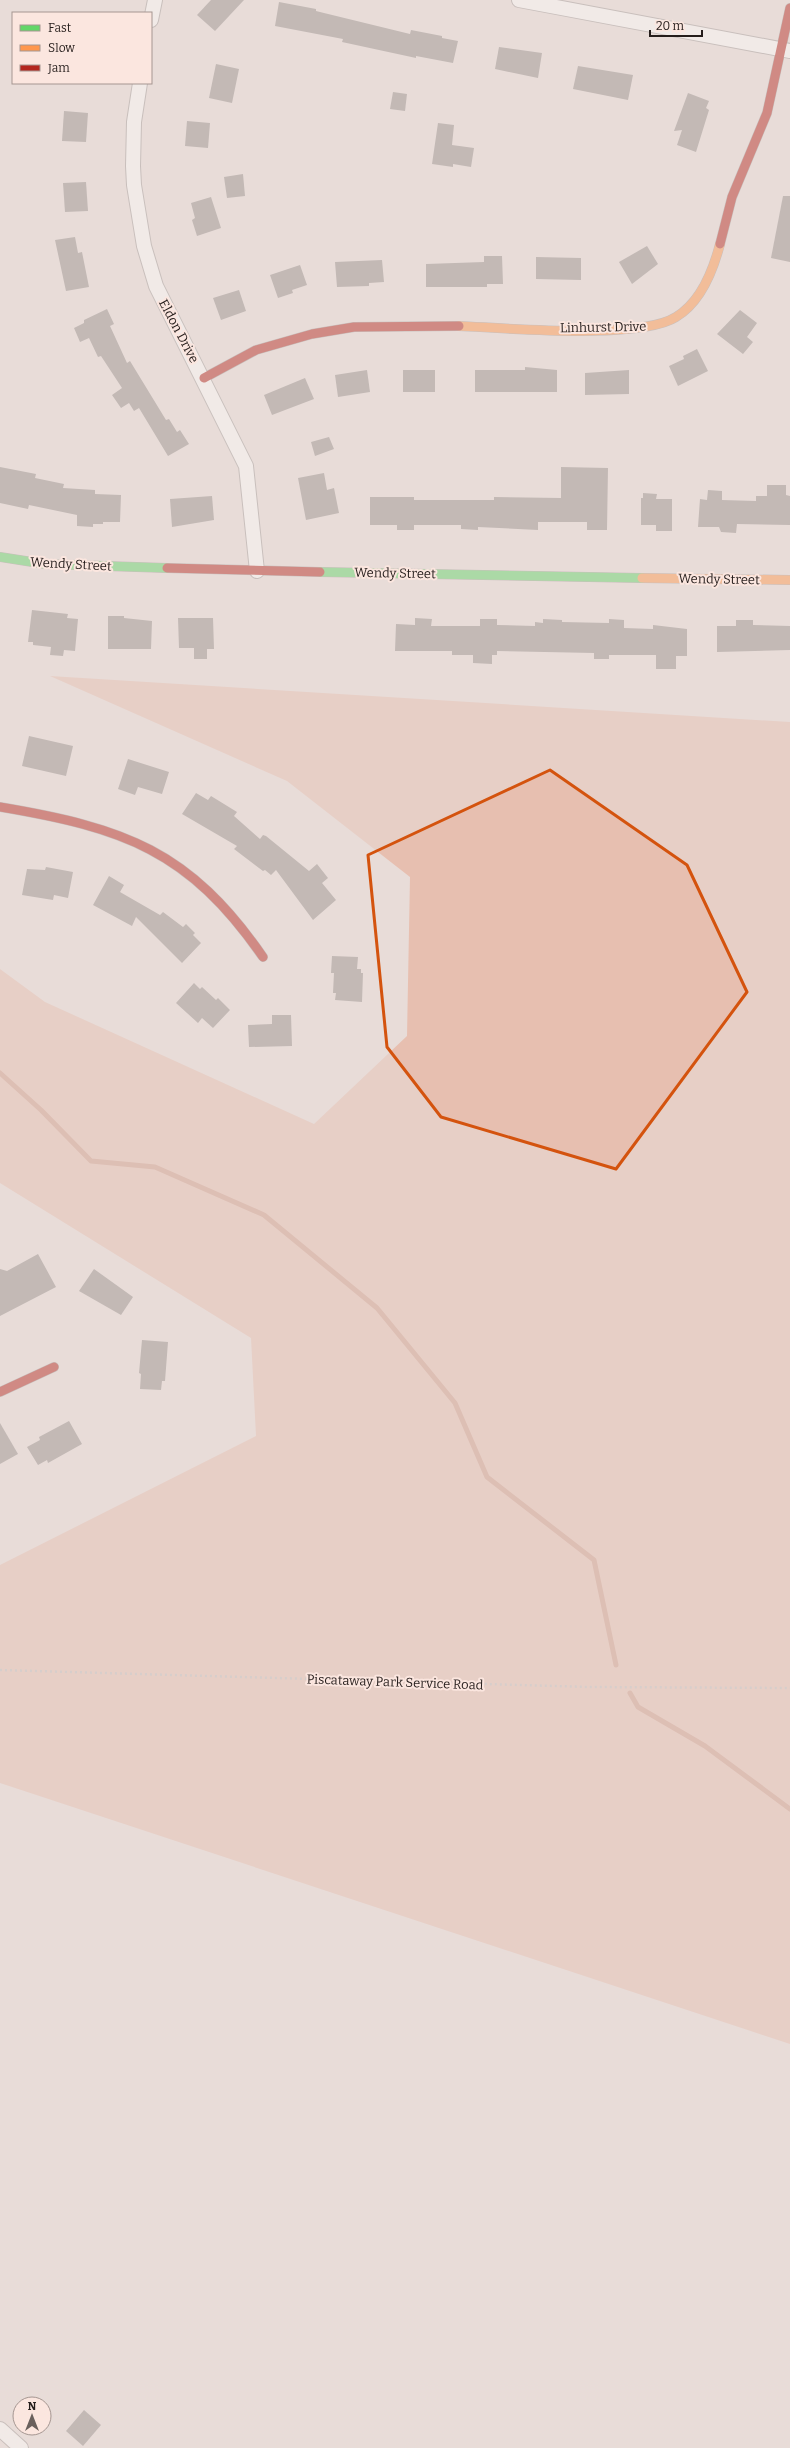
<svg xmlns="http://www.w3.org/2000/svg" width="790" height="2448" viewBox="0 0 790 2448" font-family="Bitter,serif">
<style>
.green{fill:#e7bfb0}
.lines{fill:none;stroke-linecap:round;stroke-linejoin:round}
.stream{stroke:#d09b88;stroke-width:5}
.building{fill:#978e8a}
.street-casing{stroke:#a49c99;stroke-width:16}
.fast-casing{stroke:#a49c99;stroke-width:10}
.slow-casing{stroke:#a49c99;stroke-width:10}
.jam-casing{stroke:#a49c99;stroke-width:10}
.path{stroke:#c1bcbb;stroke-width:2.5;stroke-dasharray:2 3;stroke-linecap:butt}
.street{stroke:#fcfaf9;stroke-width:14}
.fast{stroke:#63d668;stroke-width:9}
.slow{stroke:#ff974d;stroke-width:9}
.jam{stroke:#b3261e;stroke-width:9}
.marked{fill:none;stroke:#d4530e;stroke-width:3;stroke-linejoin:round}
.labels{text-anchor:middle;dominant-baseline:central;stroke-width:4;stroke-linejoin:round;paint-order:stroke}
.street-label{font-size:13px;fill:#251d1b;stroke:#fbe6df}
</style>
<rect width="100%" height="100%" fill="#e8dcd8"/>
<polygon class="green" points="50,676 790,722 790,2044 0,1783 0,1565 256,1436 251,1338 0,1183 0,969 45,1002 314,1124 407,1036 410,877 287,781"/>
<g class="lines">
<g class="stream">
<polyline points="0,1073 41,1110 91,1161 155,1167 264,1215 377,1308 455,1403 487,1477 594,1560 616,1665"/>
<polyline points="630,1693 638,1707 705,1746 790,1809"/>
</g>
</g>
<g class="building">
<polygon points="211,0 244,0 215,31 197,15"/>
<polygon points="279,2 316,9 316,11 324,13 410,34 411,30 442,36 442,38 458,41 453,63 416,56 416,58 342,42 343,39 275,26"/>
<polygon points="499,47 542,53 538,78 495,69"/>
<polygon points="216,64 239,69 232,103 209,98"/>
<polygon points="578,66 633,75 628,100 573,89"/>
<polygon points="393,92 407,94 405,111 390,109"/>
<polygon points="688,93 709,101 706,108 709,110 696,152 677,145 682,130 674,131"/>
<polygon points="64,111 88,113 86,142 62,141"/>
<polygon points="187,121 210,123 208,148 185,146"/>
<polygon points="438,123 454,125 452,145 474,148 471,167 453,164 453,167 432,164"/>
<polygon points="243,174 245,196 227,198 224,177"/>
<polygon points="86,182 88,211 65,212 63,183"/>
<polygon points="783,196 790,196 790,262 771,258"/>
<polygon points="211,197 221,228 197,236 192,220 195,218 191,203"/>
<polygon points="75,237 78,253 82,252 89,287 66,291 55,240"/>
<polygon points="647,246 658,264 632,284 619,262"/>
<polygon points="484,256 502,256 503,284 487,284 487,287 426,287 426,264 484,262"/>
<polygon points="536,257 581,258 581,280 536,279"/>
<polygon points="382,260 384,282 369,283 369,286 337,287 335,262"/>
<polygon points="300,265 307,285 292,290 293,293 278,298 270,275"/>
<polygon points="239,290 246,311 221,320 213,298"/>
<polygon points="107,309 114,324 110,326 127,363 130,361 166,420 169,419 177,432 180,430 189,444 168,456 139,408 134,411 129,403 121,408 112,395 122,388 101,356 98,357 89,338 80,342 74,328 84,323 84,320"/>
<polygon points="740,310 757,323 747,337 753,342 743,354 717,334"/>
<polygon points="697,349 708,371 678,386 669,366 684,359 683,356"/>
<polygon points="525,367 557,370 557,392 475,392 475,370 525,370"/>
<polygon points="367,370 370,392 338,397 335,375"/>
<rect x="403" y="370" width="32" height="22"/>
<polygon points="629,370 629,394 585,395 585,373"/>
<polygon points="305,378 314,399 272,415 264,395"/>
<polygon points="329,437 334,449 315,456 311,442"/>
<polygon points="0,467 36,474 35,478 64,484 63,488 95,490 95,494 121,495 120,522 103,522 103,524 93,524 93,527 77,526 77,515 29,505 28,509 0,503"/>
<polygon points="561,467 608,468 607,530 587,530 587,522 538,522 538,530 478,527 478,530 461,529 461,525 414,525 414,530 397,530 397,525 370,525 370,497 414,497 414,500 494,500 494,497 561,498"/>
<polygon points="324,473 327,490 334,488 339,513 306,520 298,478"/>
<polygon points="767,485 786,485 786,495 790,496 790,525 737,524 736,533 721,532 719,527 698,527 700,499 707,500 708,490 722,491 722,500 756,501 756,496 767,496"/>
<polygon points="643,493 657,494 656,499 672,499 672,531 656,531 656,525 641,525 641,498 643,498"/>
<polygon points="212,496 214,520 172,527 170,499"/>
<polygon points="32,610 68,614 67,618 78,619 75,651 64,650 63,656 50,655 51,647 33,645 33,642 28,642"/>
<polygon points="108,616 124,616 124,618 152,621 151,649 108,649"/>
<polygon points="178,618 213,618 214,649 207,649 207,659 194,659 194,648 179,648"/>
<polygon points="415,618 432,619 431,626 480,626 480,619 497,619 497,625 535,626 535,622 543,623 543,619 562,620 562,622 609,623 609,619 624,620 624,628 653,629 653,625 687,629 687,656 676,656 676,669 656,669 656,655 609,655 609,659 594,659 594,653 497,651 497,655 492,655 492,664 473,663 473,655 452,655 452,651 395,651 396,624 415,625"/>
<polygon points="736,620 753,620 753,625 790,626 790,650 717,652 717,626 736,626"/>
<polygon points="29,736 73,746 66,776 22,766"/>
<polygon points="128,759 169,772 162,794 138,787 135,795 118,789"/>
<polygon points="196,793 208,800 211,796 237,812 234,816 260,839 263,835 266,836 309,871 317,864 328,878 322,883 336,900 313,920 276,870 271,875 265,870 263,871 234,849 237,846 182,814"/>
<polygon points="46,867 73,872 68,898 54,895 53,900 22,895 27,869 45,870"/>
<polygon points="109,876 124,885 120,892 160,915 163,912 183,927 186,924 195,933 193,935 201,943 182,963 136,917 132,926 93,905"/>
<polygon points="332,956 358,957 357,969 361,969 361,973 363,973 362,1002 335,1000 336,993 333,993 334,973 331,973"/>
<polygon points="194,983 200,989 202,987 216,1000 218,998 230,1010 213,1028 202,1018 198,1023 176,1003"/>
<polygon points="272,1015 291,1015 292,1046 249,1047 248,1025 272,1024"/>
<polygon points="38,1254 56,1287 0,1316 0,1269 7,1271"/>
<polygon points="94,1269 133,1297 121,1315 79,1291"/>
<polygon points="142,1340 168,1342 165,1381 162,1381 161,1390 140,1389 141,1374 139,1373"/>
<polygon points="69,1421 82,1444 48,1463 47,1460 38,1465 27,1447 40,1440 39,1437"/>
<polygon points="0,1423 18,1454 0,1464"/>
<polygon points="84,2410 101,2425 83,2446 66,2431"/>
</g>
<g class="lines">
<g class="street-casing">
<g id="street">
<polyline points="519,0 790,51"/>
<polyline points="151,20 155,0"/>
<polyline points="140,83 134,122 133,166 134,185 144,246 156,286 246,466 257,571"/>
<polyline points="0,2429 21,2448"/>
</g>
</g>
<g class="fast-casing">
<g id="fast">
<polyline points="0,557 45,564 167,568"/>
<polyline points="320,572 642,578"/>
</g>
</g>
<g class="slow-casing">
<g id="slow">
<path d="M459,326c47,2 181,14 217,-9 25,-15 37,-46 44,-73"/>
<polyline points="642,578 790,580"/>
</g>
</g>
<g class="jam-casing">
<g id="jam">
<polyline points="720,244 732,197 767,113 790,8"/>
<polyline points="204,378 256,350 312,334 354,327 459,326"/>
<polyline points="167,568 320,572"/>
<path d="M0,807c124,21 189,43 263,150"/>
<polyline points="0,1392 54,1367"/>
</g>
</g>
<polyline class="path" points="0,1670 589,1687 790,1688"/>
<use href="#street" class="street"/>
<use href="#fast" class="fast"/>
<use href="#slow" class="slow"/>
<use href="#jam" class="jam"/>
</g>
<path d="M0 0H790V2448H0ZM550,770l137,95 60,127 -131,177 -175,-52 -54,-70 -19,-192z" fill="#e8dcd8" fill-opacity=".55" fill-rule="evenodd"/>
<path class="marked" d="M550,770l137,95 60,127 -131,177 -175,-52 -54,-70 -19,-192z"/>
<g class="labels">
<g class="street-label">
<text transform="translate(603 327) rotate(-1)">Linhurst Drive</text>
<text transform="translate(179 331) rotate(62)">Eldon Drive</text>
<text transform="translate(71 564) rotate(3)">Wendy Street</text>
<text transform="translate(395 573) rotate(1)">Wendy Street</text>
<text transform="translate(719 579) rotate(1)">Wendy Street</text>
<text transform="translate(395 1682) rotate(2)">Piscataway Park Service Road</text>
</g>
</g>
<rect x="12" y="12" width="140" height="72" fill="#fbe6df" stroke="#a59691"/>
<rect x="20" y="25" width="20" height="6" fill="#63d668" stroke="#a59691"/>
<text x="48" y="32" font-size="12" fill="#251d1b">Fast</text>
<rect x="20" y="45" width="20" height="6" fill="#ff974d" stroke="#a59691"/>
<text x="48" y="52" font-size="12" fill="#251d1b">Slow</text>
<rect x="20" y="65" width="20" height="6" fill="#b3261e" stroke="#a59691"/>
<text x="48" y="72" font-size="12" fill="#251d1b">Jam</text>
<g transform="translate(32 2416)"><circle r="19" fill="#fbe6df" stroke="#a59691"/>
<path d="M0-3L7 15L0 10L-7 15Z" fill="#69605d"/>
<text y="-6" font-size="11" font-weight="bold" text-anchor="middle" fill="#251d1b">N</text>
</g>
<path d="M650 30v6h52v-6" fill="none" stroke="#251d1b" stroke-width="2"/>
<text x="656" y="30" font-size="12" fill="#251d1b" stroke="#fbe6df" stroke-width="3" paint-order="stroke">20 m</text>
</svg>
